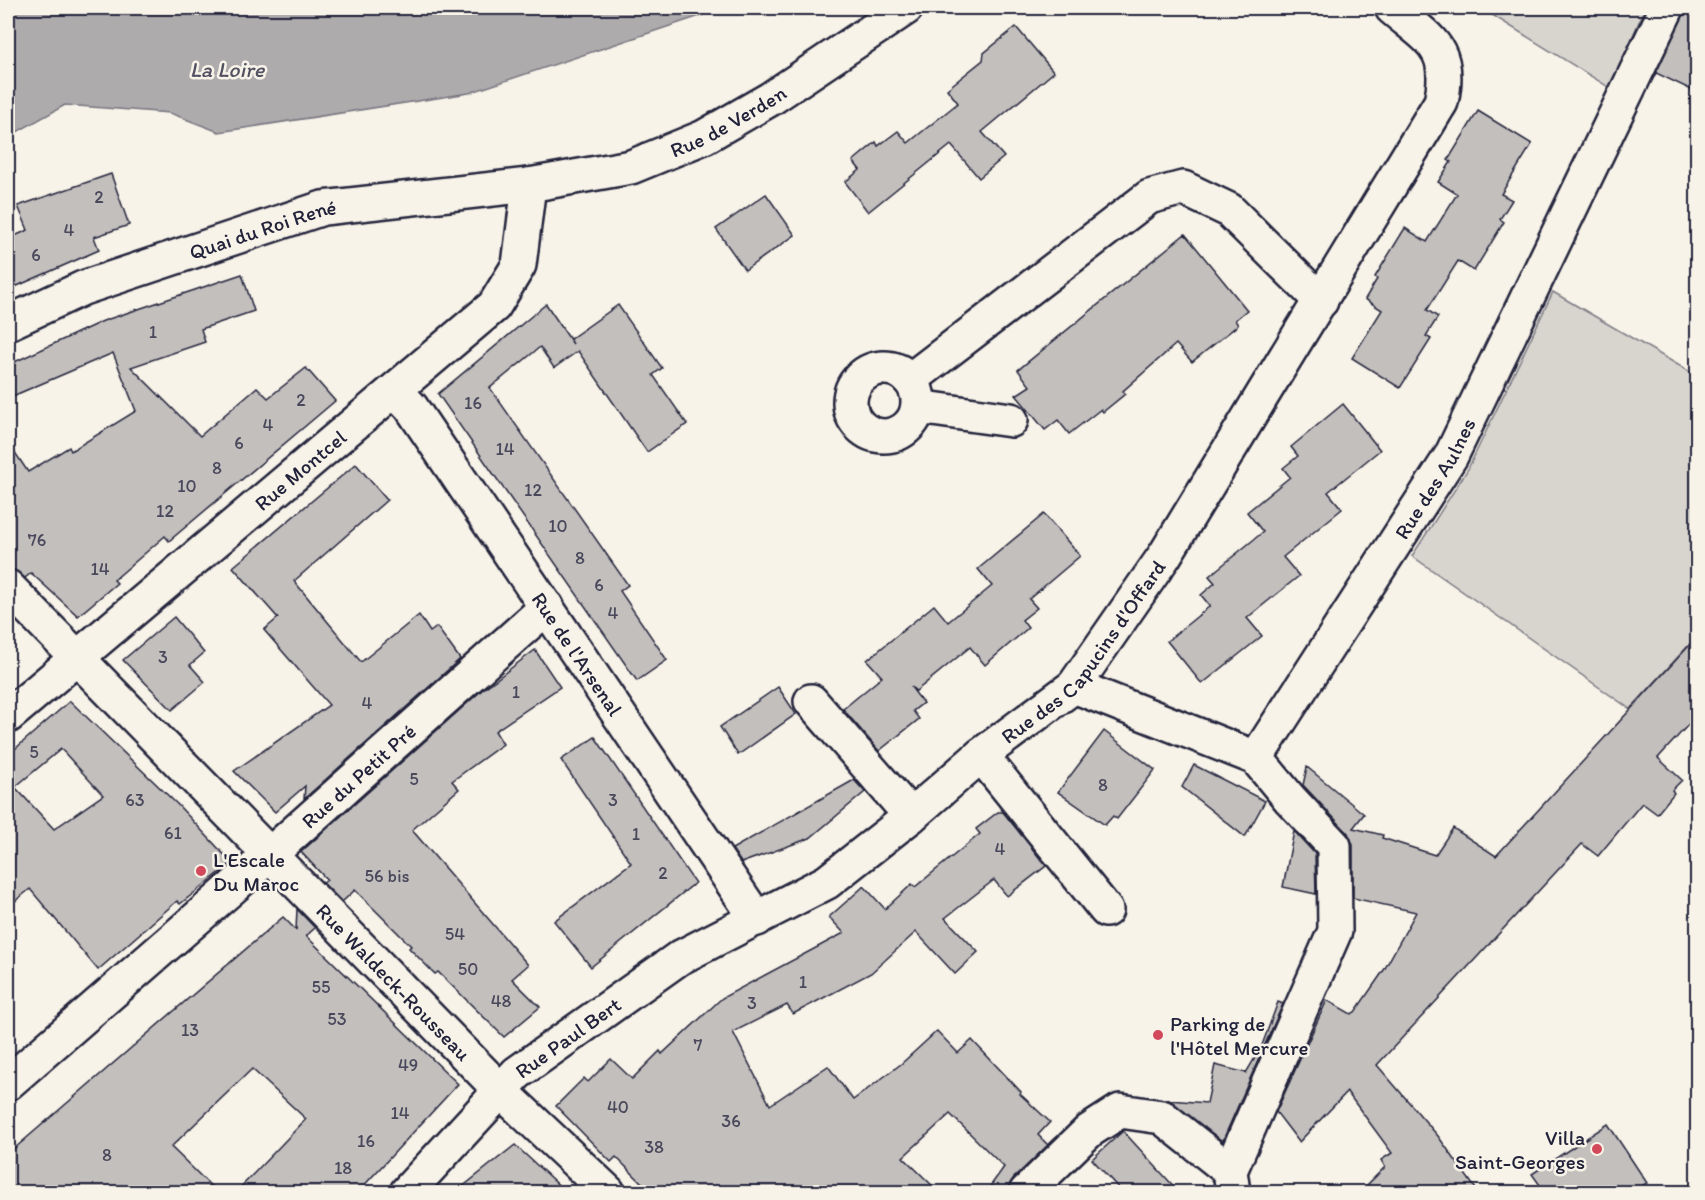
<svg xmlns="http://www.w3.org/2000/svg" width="1705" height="1200" viewBox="0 0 1705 1200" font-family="Itim,sans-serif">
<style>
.green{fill:#d8d5cf;stroke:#7d7c85;stroke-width:1.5}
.water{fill:#aeabad;stroke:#76747f;stroke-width:1.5}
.building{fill:#c2bfbd;stroke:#22223b;stroke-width:1.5;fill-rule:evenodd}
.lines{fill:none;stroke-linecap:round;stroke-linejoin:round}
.minor-casing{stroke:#22223b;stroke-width:38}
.minor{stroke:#f7f3e8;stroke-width:33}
.poi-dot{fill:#d1495b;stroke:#f7f3e8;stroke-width:2}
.labels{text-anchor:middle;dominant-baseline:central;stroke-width:5;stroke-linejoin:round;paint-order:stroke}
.number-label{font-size:18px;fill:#4a495c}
.street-label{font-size:21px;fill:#22223b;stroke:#f7f3e8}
.poi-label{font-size:21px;fill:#22223b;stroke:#f7f3e8;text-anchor:start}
.water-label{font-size:22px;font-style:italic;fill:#535263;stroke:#f7f3e8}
</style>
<rect width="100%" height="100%" fill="#f7f3e8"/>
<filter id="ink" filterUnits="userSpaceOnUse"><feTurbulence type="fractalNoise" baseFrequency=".0167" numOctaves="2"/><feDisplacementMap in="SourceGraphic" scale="12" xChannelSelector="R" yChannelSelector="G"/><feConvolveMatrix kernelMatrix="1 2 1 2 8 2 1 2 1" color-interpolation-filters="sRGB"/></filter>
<g filter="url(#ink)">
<g class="green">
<polygon points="1481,8 1645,8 1610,88"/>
<polygon points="1553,292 1697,376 1697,636 1630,709 1412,556 1468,469"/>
</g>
<polygon class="water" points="8,8 724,8 469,93 219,132 170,113 65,105 8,137"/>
<g class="building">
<polygon points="1686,8 1698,8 1698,93 1656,73"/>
<polygon points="1016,27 1054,72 982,132 1004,157 979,178 951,145 868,212 845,182 860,170 853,161 876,142 878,146 898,131 908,143 958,103 947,89 983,60 984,53"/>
<polygon points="1478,111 1532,144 1501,194 1512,200 1500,219 1504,222 1474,271 1458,261 1427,310 1438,317 1426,336 1431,339 1400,388 1352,358 1382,310 1365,299 1377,279 1375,277 1405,228 1427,242 1457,194 1438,182 1451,162 1448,160"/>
<polygon points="111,174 129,225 94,237 99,250 8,290 8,239 28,230 18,206"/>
<polygon points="766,194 795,235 745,270 716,229"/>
<polygon points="1185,234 1247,310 1235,320 1238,325 1192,362 1176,344 1123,391 1125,394 1103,412 1101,409 1069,434 1058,420 1045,430 1016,395 1030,386 1018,370"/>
<polygon points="242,274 254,311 201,329 205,342 131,367 200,436 257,387 268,398 306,368 335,401 169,541 165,536 114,580 117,583 78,616 31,573 25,578 8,566 8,442 28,472 69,447 71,451 136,411 113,353 8,398 8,365 103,321"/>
<polygon points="546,304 573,344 570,339 618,305 662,368 653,375 687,424 647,452 578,351 554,368 540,347 490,388 628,585 620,591 667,660 637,681 438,394"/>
<polygon points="1343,404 1380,450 1328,492 1342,509 1283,557 1299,576 1247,618 1262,636 1202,684 1167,641 1210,606 1201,595 1215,583 1209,576 1263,532 1247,512 1290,477 1283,468 1298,456 1291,447"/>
<polygon points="356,464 387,500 294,581 361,662 419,615 430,632 437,627 460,659 304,799 305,786 275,812 234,771 329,705 264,630 278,618 233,567"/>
<polygon points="1044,514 1080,556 1029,599 1037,608 1022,620 1028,628 985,665 970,647 916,691 911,687 923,703 913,711 919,719 879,751 843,709 882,677 867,660 934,605 948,622 992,586 978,569"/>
<polygon points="174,617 204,653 190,665 205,682 172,710 123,660"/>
<polygon points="1698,636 1698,714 1658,758 1682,780 1672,790 1674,793 1657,814 1642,803 1598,856 1582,844 1377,1065 1438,1136 1478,1192 1360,1192 1385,1167 1381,1160 1392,1153 1347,1092 1299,1142 1276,1112 1327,1000 1351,1014 1355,1012 1384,970 1416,912 1353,898 1353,845 1348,833 1303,785 1307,767 1364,814 1353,828 1383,835 1382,838 1435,855 1453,828 1496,856"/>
<polygon points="535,650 560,687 495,731 503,744 452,781 459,789 412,830 528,965 512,979 540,1007 504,1037 438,972 435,974 409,948 411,946 355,890 342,902 323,883 327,880 301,852 482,690"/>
<polygon points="778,687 796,714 738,755 720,727"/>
<path d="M70,701l108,104 54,58 -52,41 -3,-3 -79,69 -68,-81 -22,18v-152zM61,749l42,46 -49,34 -39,-42z"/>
<polygon points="1104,731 1155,770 1117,819 1113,816 1105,825 1058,792"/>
<polygon points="595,737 695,883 591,967 554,921 631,863 561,760"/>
<polygon points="1194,765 1265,801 1245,837 1182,787"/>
<polygon points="854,780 865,792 810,838 741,863 732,849"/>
<polygon points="998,812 1003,812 1046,866 1007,896 994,880 945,918 978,952 955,974 916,932 871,973 793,1014 787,1005 733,1032 770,1105 828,1066 853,1100 901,1064 937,1031 958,1053 972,1040 1021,1092 1020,1094 1050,1122 1038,1135 1048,1145 1013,1179 1008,1192 986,1192 1004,1167 950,1114 903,1157 939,1192 651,1192 616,1157 611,1162 556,1106 584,1078 588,1082 611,1059 632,1079 660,1051 662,1054 722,998 844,933 829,917 864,886 885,909 912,884 915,887 980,834 976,829"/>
<polygon points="1294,831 1315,854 1316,894 1283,887"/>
<polygon points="297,909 315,928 306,936 458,1084 358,1192 236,1192 306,1119 252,1069 171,1147 217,1192 8,1192 8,1154 283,917 296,930"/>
<polygon points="1278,1002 1283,1004 1223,1140 1221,1140 1168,1100 1207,1103 1215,1065 1246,1073 1261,1048"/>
<polygon points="1608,1124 1647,1183 1631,1192 1545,1192 1532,1174"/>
<polygon points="1123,1131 1179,1192 1122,1192 1092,1159"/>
<polygon points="515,1145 566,1192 456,1192"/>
</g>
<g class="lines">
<g class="minor-casing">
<g id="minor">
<path id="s1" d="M8,323l75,-35 240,-80 206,-23 102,-18 73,-30 66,-38 136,-91"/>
<circle cx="884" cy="402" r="34"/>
<polyline points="910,380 1149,197 1183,188 1229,210 1321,301"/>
<path id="s2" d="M395,390l16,17 346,512"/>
<polyline points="918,407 1011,420"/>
<path id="s3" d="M8,587l492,503 108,102"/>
<polyline points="1074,686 1256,758 1290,799 1334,846 1335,931 1230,1171 1233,1192"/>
<polyline points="811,701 911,816"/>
<path id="s4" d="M8,716l486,-410 25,-41 10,-80"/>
<polyline points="981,755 1106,910"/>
<path id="s5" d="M1256,758l195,-302 216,-448"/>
<path id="s6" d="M8,1083l241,-210 298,-266"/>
<path id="s7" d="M407,1192l110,-119 162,-115 148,-76 84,-66 70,-61 93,-69 91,-131 276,-453c12,-55 -12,-62 -49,-94"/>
<polyline points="1026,1192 1089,1131 1120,1111 1162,1117 1230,1171"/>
</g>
</g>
<use href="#minor" class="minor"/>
</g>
</g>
<g class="poi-dot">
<circle cx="201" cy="871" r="6"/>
<circle cx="1158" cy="1035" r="6"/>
<circle cx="1597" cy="1149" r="6"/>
</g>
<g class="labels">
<g class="number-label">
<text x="99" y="197">2</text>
<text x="69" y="230">4</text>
<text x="36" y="255">6</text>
<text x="153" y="332">1</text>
<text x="301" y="400">2</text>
<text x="473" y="403">16</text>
<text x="268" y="425">4</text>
<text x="239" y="443">6</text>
<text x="505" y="449">14</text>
<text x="217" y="468">8</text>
<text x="187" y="486">10</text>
<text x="533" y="490">12</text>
<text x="165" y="511">12</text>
<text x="558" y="526">10</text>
<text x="37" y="540">76</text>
<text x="580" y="558">8</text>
<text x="100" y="569">14</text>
<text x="599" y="585">6</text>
<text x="613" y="613">4</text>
<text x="163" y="657">3</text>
<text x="516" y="692">1</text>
<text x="367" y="703">4</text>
<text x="34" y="752">5</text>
<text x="414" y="779">5</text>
<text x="1103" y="785">8</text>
<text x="135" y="800">63</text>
<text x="613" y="800">3</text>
<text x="173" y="833">61</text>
<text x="636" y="834">1</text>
<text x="1000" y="849">4</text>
<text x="663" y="873">2</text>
<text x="387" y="876">56 bis</text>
<text x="455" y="934">54</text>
<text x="468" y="969">50</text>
<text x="803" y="982">1</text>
<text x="321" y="987">55</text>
<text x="501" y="1001">48</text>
<text x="752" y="1003">3</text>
<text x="337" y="1019">53</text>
<text x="190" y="1030">13</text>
<text x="698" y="1045">7</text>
<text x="408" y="1065">49</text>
<text x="618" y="1107">40</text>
<text x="400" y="1113">14</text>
<text x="731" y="1121">36</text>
<text x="366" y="1141">16</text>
<text x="654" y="1147">38</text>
<text x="107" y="1155">8</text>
<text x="343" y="1168">18</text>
</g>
<g class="street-label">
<text stroke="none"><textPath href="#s1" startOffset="754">Rue de Verden</textPath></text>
<text stroke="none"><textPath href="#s1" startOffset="272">Quai du Roi René</textPath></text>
<text stroke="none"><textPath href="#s4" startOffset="382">Rue Montcel</textPath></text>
<text stroke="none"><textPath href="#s5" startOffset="332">Rue des Aulnes</textPath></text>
<text stroke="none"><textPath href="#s7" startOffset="874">Rue des Capucins d'Offard</textPath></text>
<text stroke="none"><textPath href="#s2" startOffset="321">Rue de l'Arsenal</textPath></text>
<text stroke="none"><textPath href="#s6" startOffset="466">Rue du Petit Pré</textPath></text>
<text stroke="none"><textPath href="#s3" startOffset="552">Rue Waldeck-Rousseau</textPath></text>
<text stroke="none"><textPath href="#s7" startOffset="224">Rue Paul Bert</textPath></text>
</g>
<g class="poi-label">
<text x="213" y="859">L'Escale<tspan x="213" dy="24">Du Maroc</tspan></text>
<text x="1170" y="1023">Parking de<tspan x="1170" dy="24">l'Hôtel Mercure</tspan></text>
<text x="1585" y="1137" text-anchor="end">Villa<tspan x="1585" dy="24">Saint-Georges</tspan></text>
</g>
<g class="water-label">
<text x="227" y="69">La Loire</text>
</g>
</g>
<rect width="1705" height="1200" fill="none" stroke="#f7f3e8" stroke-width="30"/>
<rect x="15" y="15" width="1675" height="1170" fill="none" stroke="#22223b" stroke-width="2" filter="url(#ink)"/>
</svg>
